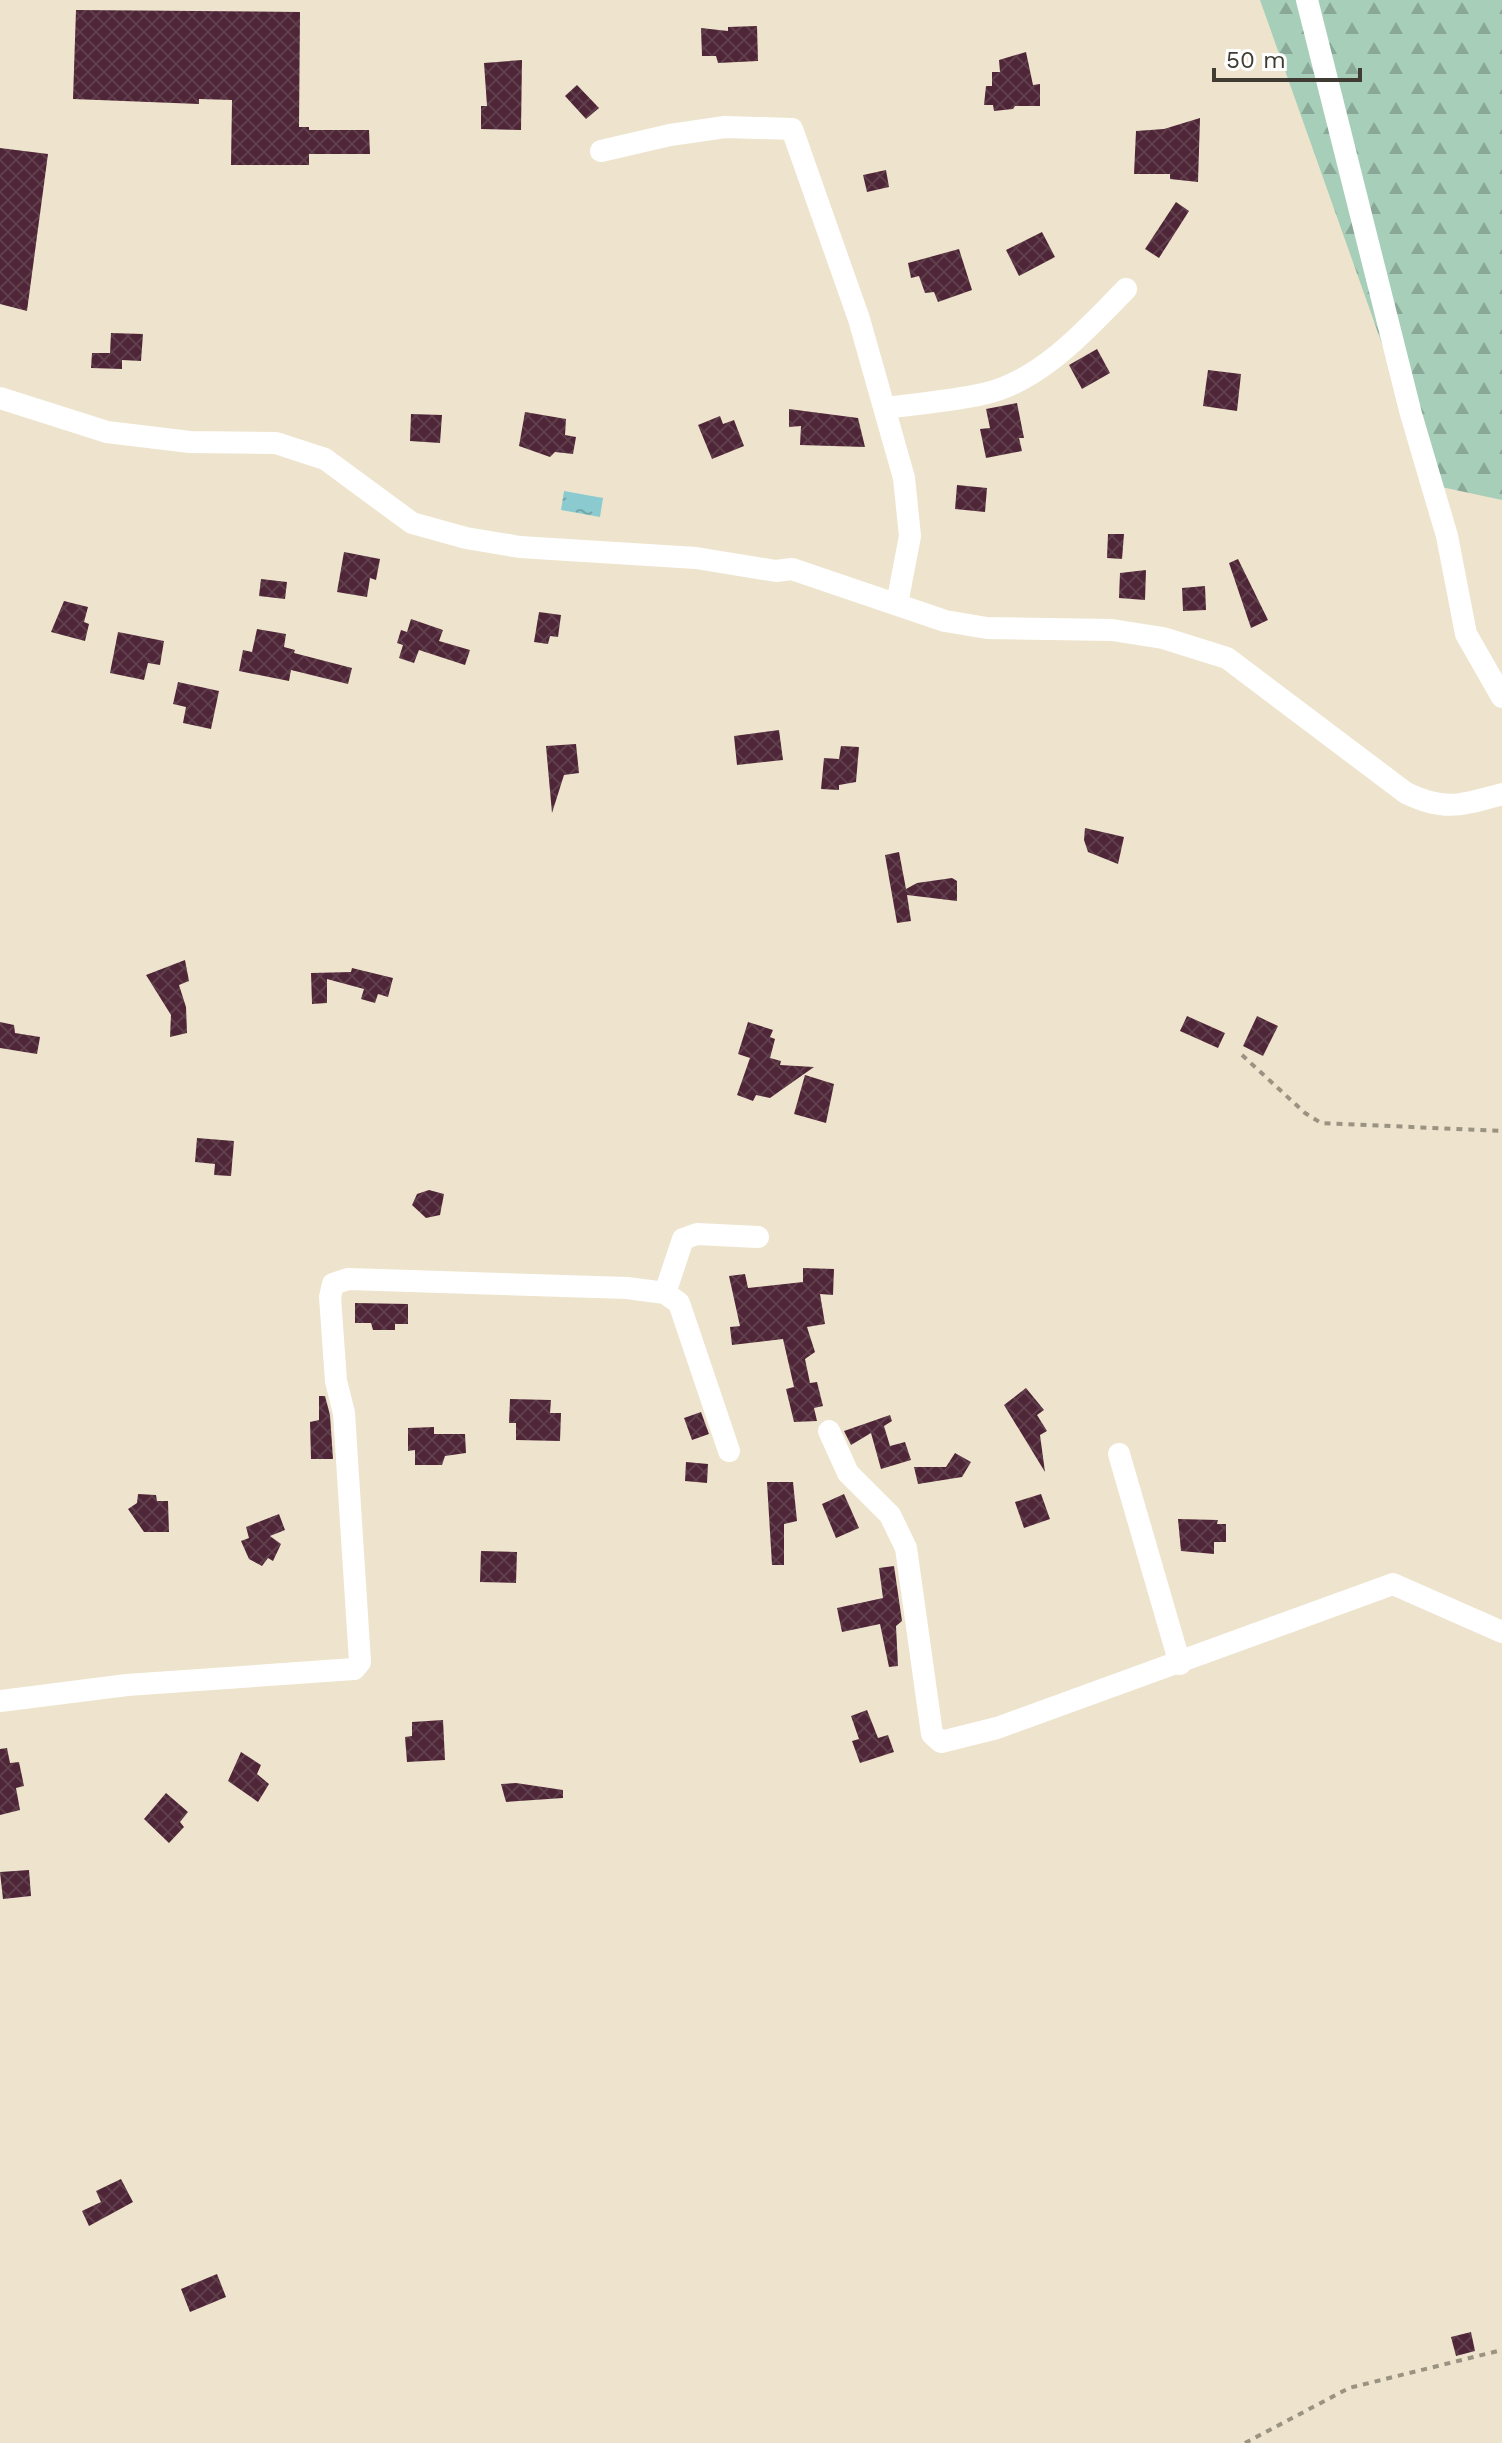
<svg xmlns="http://www.w3.org/2000/svg" width="1502" height="2443" viewBox="0 0 1502 2443" font-family="'Work Sans',sans-serif">
<style>
.forest{fill:url(#forest-firs)}
.water{fill:url(#water-ripples)}
.building{fill:url(#building-cross-hatch)}
.lines{fill:none;stroke-linecap:round;stroke-linejoin:round}
.path{stroke:#9a9382;stroke-width:4;stroke-dasharray:6 6;stroke-linecap:butt}
.minor{stroke:#fff;stroke-width:22}
</style>
<defs>
<pattern id="forest-firs" width="22" height="20" patternUnits="userSpaceOnUse" patternTransform="scale(2)"><rect width="22" height="20" fill="#a6ceb9"/><path d="M5 1l3.5 6h-7zM16 11l3.5 6h-7z" fill="#89a897"/></pattern>
<pattern id="water-ripples" width="26" height="14" patternUnits="userSpaceOnUse" patternTransform="scale(2)"><rect width="26" height="14" fill="#8bcbcf"/><path d="M2 4q2-2 4 0t4 0M15 11q2-2 4 0t4 0" fill="none" stroke="#73a6a9"/></pattern>
<pattern id="building-cross-hatch" width="8" height="8" patternUnits="userSpaceOnUse" patternTransform="scale(2)"><rect width="8" height="8" fill="#4e2637"/><path d="M0 0l8 8M0 8l8-8" fill="none" stroke="#603e4c"/></pattern>
</defs>
<rect width="100%" height="100%" fill="#eee4cd"/>
<polygon class="forest" points="1260,0 1502,0 1502,500 1432,485"/>
<polygon class="water" points="564,491 603,498 600,517 561,510"/>
<g class="building">
<polygon points="76,10 300,12 299,127 309,127 309,130 369,130 370,154 309,154 309,165 231,165 232,100 199,99 199,104 73,99"/>
<polygon points="757,26 758,61 718,63 716,56 702,56 701,28 728,31 728,27"/>
<polygon points="1026,52 1033,85 1040,84 1040,106 1015,106 1013,109 994,111 993,105 984,105 986,86 992,86 992,72 1000,72 999,60"/>
<polygon points="522,60 521,130 481,129 481,106 487,106 484,63"/>
<polygon points="577,85 599,108 586,119 565,96"/>
<polygon points="1200,118 1198,182 1170,179 1170,174 1134,174 1136,131 1164,129"/>
<polygon points="0,148 48,154 27,311 0,304"/>
<polygon points="886,170 889,187 867,192 863,175"/>
<polygon points="1176,202 1189,211 1159,258 1145,249"/>
<polygon points="1042,232 1055,257 1019,276 1006,250"/>
<polygon points="959,249 972,290 938,302 934,292 925,293 919,276 911,278 908,263"/>
<polygon points="111,333 143,334 141,361 122,360 122,369 91,368 92,353 110,353"/>
<polygon points="1097,349 1110,373 1082,389 1069,365"/>
<polygon points="1208,370 1241,374 1237,411 1203,406"/>
<polygon points="1017,403 1024,438 1019,438 1022,451 986,458 980,429 990,428 986,409"/>
<polygon points="789,409 858,418 865,447 800,445 801,426 789,427"/>
<polygon points="525,412 566,419 565,435 576,437 573,454 555,452 550,457 519,446"/>
<polygon points="411,414 442,415 440,443 410,441"/>
<polygon points="720,416 723,424 734,420 744,446 712,459 698,425"/>
<polygon points="957,485 987,488 985,512 955,509"/>
<polygon points="1108,534 1124,534 1122,559 1107,558"/>
<polygon points="344,552 380,559 376,580 370,578 367,597 337,592"/>
<polygon points="1238,559 1268,620 1251,628 1229,563"/>
<polygon points="1146,570 1145,600 1119,598 1120,573"/>
<polygon points="261,579 287,582 285,599 259,596"/>
<polygon points="1205,586 1206,610 1183,611 1182,588"/>
<polygon points="64,601 88,607 84,622 89,624 85,641 51,632"/>
<polygon points="539,612 561,615 558,637 550,636 548,644 534,642"/>
<polygon points="411,619 443,630 439,641 470,650 465,665 419,650 414,663 399,658 403,645 397,643 401,630 407,632"/>
<polygon points="257,629 286,634 284,647 295,650 294,653 352,668 348,684 291,670 289,681 239,671 243,650 252,652"/>
<polygon points="118,632 164,641 160,665 148,663 144,680 110,673"/>
<polygon points="178,682 219,691 211,729 183,723 186,707 173,704"/>
<polygon points="779,730 783,760 737,765 734,736"/>
<polygon points="576,744 579,773 564,775 552,813 546,746"/>
<polygon points="841,746 859,747 856,782 839,785 839,790 821,789 824,758 839,759"/>
<polygon points="1085,828 1124,837 1118,864 1088,852 1084,840"/>
<polygon points="899,852 906,889 917,883 952,878 957,881 957,901 907,895 911,921 897,923 885,855"/>
<polygon points="185,960 189,981 179,985 186,1007 187,1033 170,1037 171,1015 146,975"/>
<polygon points="352,968 393,978 388,997 378,994 375,1003 361,999 364,989 327,979 327,1003 312,1004 311,973 351,972"/>
<polygon points="1187,1016 1225,1033 1218,1048 1180,1031"/>
<polygon points="1257,1016 1278,1026 1263,1056 1243,1046"/>
<polygon points="0,1022 14,1025 15,1033 40,1037 37,1054 0,1048"/>
<polygon points="748,1022 773,1030 770,1037 775,1039 770,1058 781,1061 780,1065 814,1067 770,1098 756,1095 753,1101 737,1095 750,1058 738,1054"/>
<polygon points="805,1075 834,1084 826,1123 794,1114"/>
<polygon points="197,1138 234,1141 231,1176 214,1175 215,1164 195,1162"/>
<polygon points="429,1190 444,1194 440,1215 426,1218 412,1205 417,1194"/>
<polygon points="803,1268 834,1269 833,1295 820,1294 825,1324 807,1327 815,1352 805,1359 810,1383 817,1382 823,1406 814,1408 817,1421 794,1422 786,1389 794,1387 783,1339 732,1345 730,1327 740,1326 729,1276 745,1274 748,1288 803,1282"/>
<polygon points="355,1303 408,1304 408,1324 395,1324 395,1330 373,1330 371,1323 355,1323"/>
<polygon points="1026,1388 1044,1410 1037,1415 1047,1431 1040,1435 1045,1472 1004,1405"/>
<polygon points="319,1396 325,1396 330,1415 333,1459 311,1459 310,1422 319,1420"/>
<polygon points="510,1399 551,1400 550,1413 561,1413 560,1441 516,1440 516,1423 509,1423"/>
<polygon points="701,1412 709,1434 692,1440 684,1418"/>
<polygon points="890,1415 892,1421 884,1426 890,1446 905,1442 911,1460 881,1469 871,1433 851,1445 844,1431"/>
<polygon points="434,1427 434,1434 465,1434 466,1453 445,1456 442,1465 415,1465 415,1450 408,1451 408,1428"/>
<polygon points="955,1453 971,1462 962,1477 918,1484 914,1467 946,1467"/>
<polygon points="686,1462 708,1464 707,1483 685,1481"/>
<polygon points="767,1482 793,1482 797,1521 784,1524 784,1565 772,1565"/>
<polygon points="138,1494 156,1495 157,1501 168,1501 169,1532 144,1532 128,1509 137,1503"/>
<polygon points="844,1494 859,1528 836,1538 822,1504"/>
<polygon points="1041,1494 1050,1519 1024,1528 1015,1502"/>
<polygon points="279,1514 285,1530 270,1536 281,1544 273,1561 268,1558 262,1566 249,1559 241,1541 249,1538 246,1527"/>
<polygon points="1178,1519 1218,1520 1217,1524 1226,1524 1226,1542 1214,1542 1214,1554 1181,1551"/>
<polygon points="481,1551 517,1552 516,1583 480,1582"/>
<polygon points="894,1566 902,1621 896,1626 898,1666 889,1667 880,1624 842,1632 837,1608 883,1598 879,1568"/>
<polygon points="867,1710 878,1738 888,1735 894,1752 860,1763 852,1741 859,1739 851,1716"/>
<polygon points="443,1720 445,1760 407,1762 405,1737 412,1736 412,1722"/>
<polygon points="7,1748 10,1763 19,1762 24,1786 16,1788 20,1810 0,1815 0,1749"/>
<polygon points="241,1752 261,1765 257,1774 269,1784 258,1802 228,1781"/>
<polygon points="516,1783 563,1790 563,1798 506,1802 501,1784"/>
<polygon points="166,1793 188,1812 180,1822 184,1827 169,1843 144,1819"/>
<polygon points="29,1870 31,1896 3,1899 0,1872"/>
<polygon points="121,2179 133,2202 89,2226 82,2211 101,2202 96,2191"/>
<polygon points="217,2274 226,2297 190,2312 181,2289"/>
<polygon points="1471,2332 1475,2351 1456,2356 1451,2337"/>
</g>
<g class="lines">
<g class="path">
<polyline points="1242,1055 1305,1113 1321,1123 1502,1131"/>
<polyline points="1245,2443 1349,2388 1502,2350"/>
</g>
<g class="minor">
<polyline points="1307,0 1411,414 1447,536 1466,634 1502,697"/>
<polyline points="601,151 670,135 725,127 792,129 859,319 904,478 910,536 897,604"/>
<path d="M0,398l107,34 83,10 86,1 49,16 87,64 54,15 54,9 176,11 80,13 16,-2 153,52 42,7 125,2 51,8 64,20 179,135c40,19 55,12 96,1"/>
<path d="M885,408c32,-4 66,-7 98,-14 57,-12 104,-65 143,-105"/>
<polyline points="665,1293 683,1239 697,1234 758,1237"/>
<polyline points="829,1431 848,1473 890,1515 906,1548 932,1734 941,1742 997,1728 1393,1584 1502,1632"/>
<polyline points="1119,1454 1180,1664"/>
<polyline points="0,1701 127,1685 354,1669 360,1662 344,1413 336,1381 330,1297 333,1284 348,1279 627,1288 665,1293 679,1303 729,1451"/>
</g>
</g>
<path d="M1214 68v12h146v-12" fill="none" stroke="#403c33" stroke-width="4"/>
<text x="1226" y="68" font-size="24" fill="#403c33" stroke="#ffffff" stroke-width="6" paint-order="stroke">50 m</text>
</svg>
